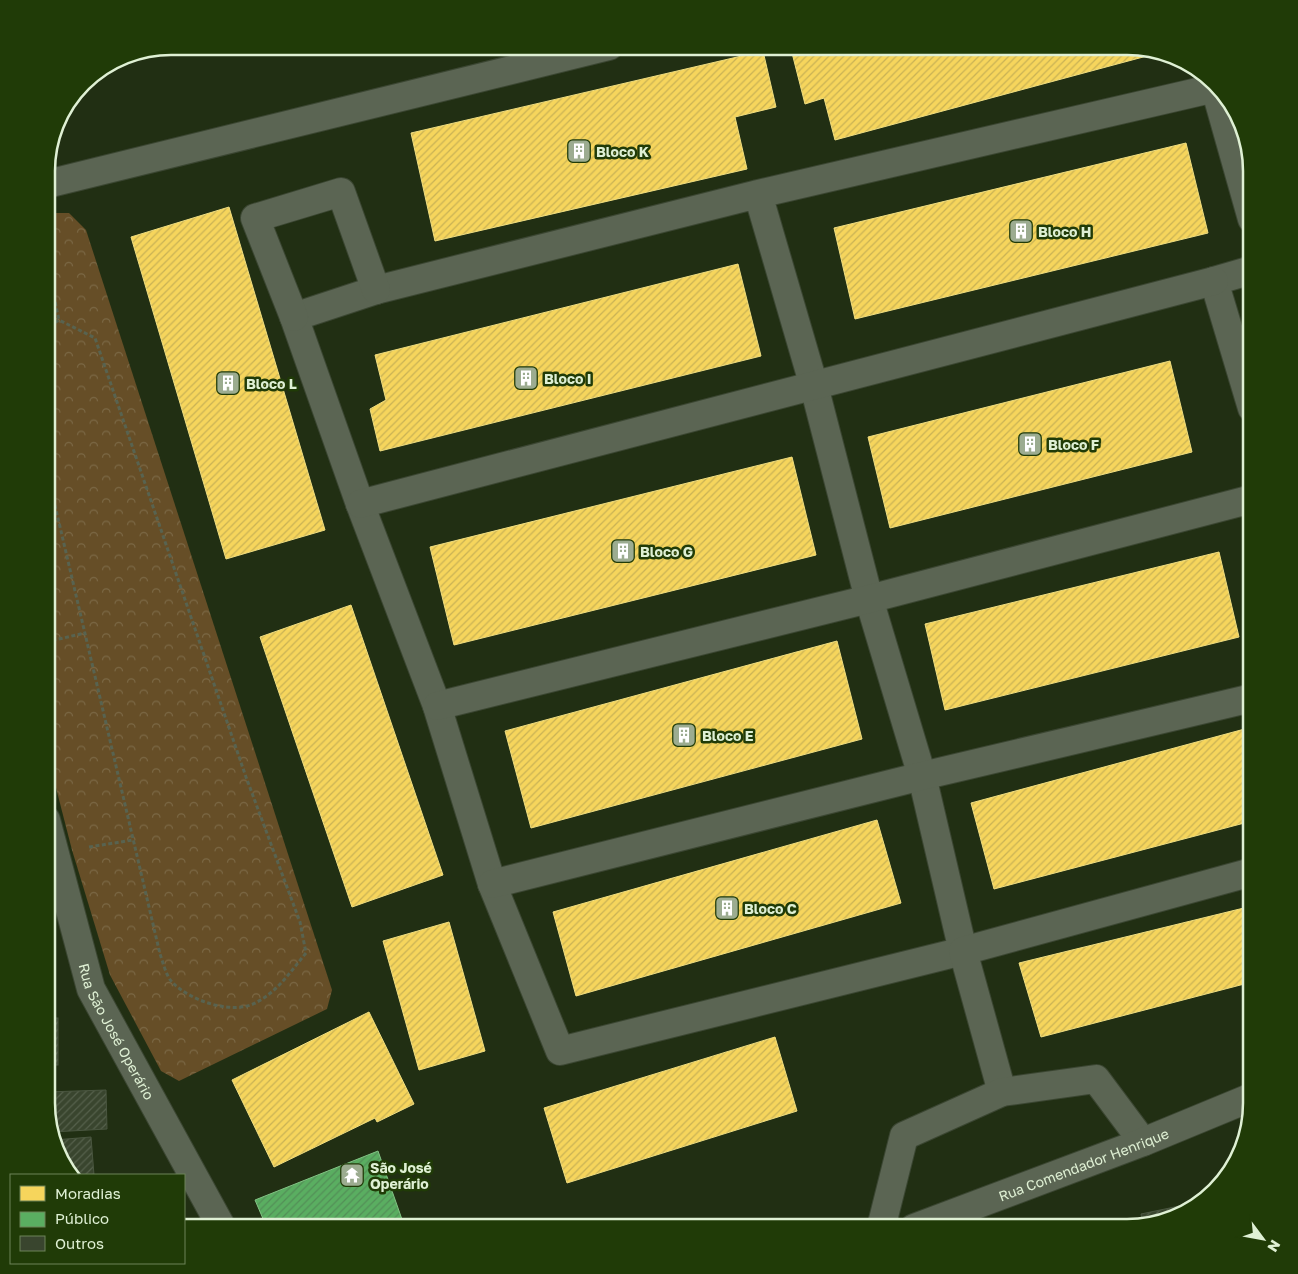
<svg xmlns="http://www.w3.org/2000/svg" width="1298" height="1274" viewBox="0 0 1298 1274" font-family="'Golos Text',sans-serif">
<style>
.forest{fill:url(#forest-crowns)}
.homes{fill:url(#homes-hatch);stroke:#efdd80}
.public{fill:url(#public-hatch);stroke:#82c284}
.building{fill:url(#building-hatch);stroke:#4a5640}
.lines{fill:none;stroke-linecap:round;stroke-linejoin:round}
.minor-casing{stroke:#3b4632;stroke-width:30}
.path{stroke:#586350;stroke-width:3;stroke-dasharray:4 2.5;stroke-linecap:butt}
.minor{stroke:#5b6553;stroke-width:28}
.labels{text-anchor:middle;dominant-baseline:central;stroke-width:5;stroke-linejoin:round;paint-order:stroke}
.poi-label{font-size:14px;font-weight:bold;fill:#dff0d4;stroke:#203b07;text-anchor:start}
.street-label{font-size:14px;fill:#dff0d4;stroke:#203b07}
.rim{fill:none;stroke:#dff0d4;stroke-width:2.5}
</style>
<defs>
<pattern id="forest-crowns" width="20" height="18" patternUnits="userSpaceOnUse" patternTransform="scale(1.25)"><rect width="20" height="18" fill="#664e27"/><path d="M2 6a3 3 0 1 1 6 0M12 15a3 3 0 1 1 6 0" fill="none" stroke="#7b6845"/></pattern>
<pattern id="homes-hatch" width="6" height="6" patternUnits="userSpaceOnUse" patternTransform="scale(1.25)"><rect width="6" height="6" fill="#f6d55c"/><path d="M-1 1l2-2M0 6l6-6M5 7l2-2" fill="none" stroke="#c9b255"/></pattern>
<pattern id="public-hatch" width="6" height="6" patternUnits="userSpaceOnUse" patternTransform="scale(1.25)"><rect width="6" height="6" fill="#5aae61"/><path d="M-1 1l2-2M0 6l6-6M5 7l2-2" fill="none" stroke="#538f57"/></pattern>
<pattern id="building-hatch" width="6" height="6" patternUnits="userSpaceOnUse" patternTransform="scale(1.25)"><rect width="6" height="6" fill="#39452e"/><path d="M-1 1l2-2M0 6l6-6M5 7l2-2" fill="none" stroke="#55604b"/></pattern>
</defs>
<rect width="100%" height="100%" fill="#212f13"/>
<polygon class="forest" points="47,213 69,213 86,230 332,990 327,1009 179,1081 161,1071 110,975 72,850 46,749"/>
<g class="homes">
<polygon points="801,46 1134,47 1158,53 835,140 824,98 805,104 791,49"/>
<polygon points="763,51 776,107 735,117 747,169 435,241 411,133"/>
<polygon points="1186,143 1208,233 855,319 834,228"/>
<polygon points="229,207 325,530 226,559 131,237"/>
<polygon points="738,264 761,356 380,451 370,409 386,400 375,355"/>
<polygon points="1170,361 1192,452 890,528 868,437"/>
<polygon points="792,457 816,555 454,645 430,547"/>
<polygon points="1219,552 1239,637 945,710 925,624"/>
<polygon points="351,605 443,875 352,907 260,637"/>
<polygon points="837,641 862,739 531,828 505,731"/>
<polygon points="1252,727 1252,821 994,889 971,803"/>
<polygon points="877,820 901,903 576,996 553,912"/>
<polygon points="1252,906 1252,982 1041,1037 1019,963"/>
<polygon points="449,922 485,1051 419,1070 383,941"/>
<polygon points="369,1012 414,1104 377,1122 375,1118 274,1167 232,1080"/>
<polygon points="775,1037 797,1111 567,1183 544,1108"/>
</g>
<polygon class="public" points="378,1151 405,1228 267,1228 255,1200"/>
<g class="building">
<polygon points="46,946 49,946 47,1015 46,1015"/>
<rect x="46" y="1018" width="12" height="47"/>
<polygon points="106,1090 107,1129 52,1132 46,1092"/>
<polygon points="91,1137 94,1175 71,1175 56,1150 54,1140"/>
<polygon points="1184,1205 1185,1211 1174,1218 1143,1225 1141,1214"/>
</g>
<g class="lines">
<g class="minor-casing">
<g id="minor">
<polyline points="47,184 609,46"/>
<polyline points="758,194 814,386 869,599 922,776 963,951 560,1051 492,884 437,706 360,504 294,317 376,290 758,194 1215,88 1252,219"/>
<polyline points="1252,270 1214,281 1252,408"/>
<polyline points="294,317 255,218 341,192 376,290"/>
<polyline points="360,504 1214,281"/>
<polyline points="437,706 869,599 1252,499"/>
<path id="s1" d="M46,820l45,169 131,239"/>
<polyline points="492,884 922,776 1252,698"/>
<polyline points="1002,1092 963,951 1252,872"/>
<polyline points="881,1228 904,1136 1002,1092 1096,1079 1143,1142"/>
<path id="s2" d="M914,1228l229,-86 109,-45"/>
</g>
</g>
<g class="path">
<polyline points="47,264 59,320"/>
<path d="M46,467l114,487c3,8 6,22 12,28 18,19 62,34 85,20 21,-11 34,-31 49,-49l-6,-31 -54,-145 -151,-439 -36,-18 -13,8"/>
<polyline points="46,642 85,633"/>
<polyline points="89,847 133,840"/>
</g>
<use href="#minor" class="minor"/>
</g>
<defs>
<g id="building-square" transform="scale(1.25)"><rect x="-9" y="-9" width="18" height="18" rx="4" fill="#9cac90" stroke="#203b07"/><path d="M-4-6H4V6H1V3H-1V6H-4ZM-2.5-4.3h1.7v1.8h-1.7ZM.8-4.3h1.7v1.8H.8ZM-2.5-1h1.7V.8h-1.7ZM.8-1h1.7V.8H.8Z" fill="#fff"/></g>
<g id="temple-square" transform="scale(1.25)"><rect x="-9" y="-9" width="18" height="18" rx="4" fill="#9cac90" stroke="#203b07"/><path d="M0-6L5-2H3V0L6.5 2.5H4V6H1.5V3h-3V6H-4V2.5H-6.5L-3 0V-2H-5Z" fill="#fff"/></g>
</defs>
<g fill-rule="evenodd">
<use href="#building-square" x="579" y="151"/>
<use href="#building-square" x="1021" y="231"/>
<use href="#building-square" x="526" y="378"/>
<use href="#building-square" x="228" y="383"/>
<use href="#building-square" x="1030" y="444"/>
<use href="#building-square" x="623" y="551"/>
<use href="#building-square" x="684" y="735"/>
<use href="#building-square" x="727" y="908"/>
<use href="#temple-square" x="352" y="1175"/>
</g>
<g class="labels">
<g class="poi-label">
<text x="596" y="151">Bloco K</text>
<text x="1038" y="231">Bloco H</text>
<text x="544" y="378">Bloco I</text>
<text x="246" y="383">Bloco L</text>
<text x="1048" y="444">Bloco F</text>
<text x="640" y="551">Bloco G</text>
<text x="702" y="735">Bloco E</text>
<text x="744" y="908">Bloco C</text>
<text x="370" y="1167">São José<tspan x="370" dy="16">Operário</tspan></text>
</g>
<g class="street-label">
<text stroke="none"><textPath href="#s1" startOffset="224">Rua São José Operário</textPath></text>
<text stroke="none"><textPath href="#s2" startOffset="181">Rua Comendador Henrique</textPath></text>
</g>
</g>
<path d="M0 0H1298V1274H0ZM171 55H1127A116 116 0 0 1 1243 171V1103A116 116 0 0 1 1127 1219H171A116 116 0 0 1 55 1103V171A116 116 0 0 1 171 55Z" fill="#203b07" fill-rule="evenodd"/>
<path class="rim" d="M171 55H1127A116 116 0 0 1 1243 171V1103A116 116 0 0 1 1127 1219H171A116 116 0 0 1 55 1103V171A116 116 0 0 1 171 55Z"/>
<rect x="10" y="1174" width="175" height="90" fill="#203b07" stroke="#6c8359"/>
<rect x="20" y="1186" width="25" height="15" fill="#f6d55c" stroke="#6c8359"/>
<text x="55" y="1199" font-size="15" fill="#dff0d4">Moradias</text>
<rect x="20" y="1212" width="25" height="15" fill="#5aae61" stroke="#6c8359"/>
<text x="55" y="1224" font-size="15" fill="#dff0d4">Público</text>
<rect x="20" y="1236" width="25" height="15" fill="#39452e" stroke="#6c8359"/>
<text x="55" y="1249" font-size="15" fill="#dff0d4">Outros</text>
<g transform="translate(1263 1239) rotate(122)" stroke="#203b07" stroke-width="4" paint-order="stroke">
<path d="M0-4L9 19L0 12L-9 19Z" fill="#dff0d4"/>
<text y="-8" font-size="14" font-weight="bold" text-anchor="middle" fill="#dff0d4">N</text>
</g>
</svg>
